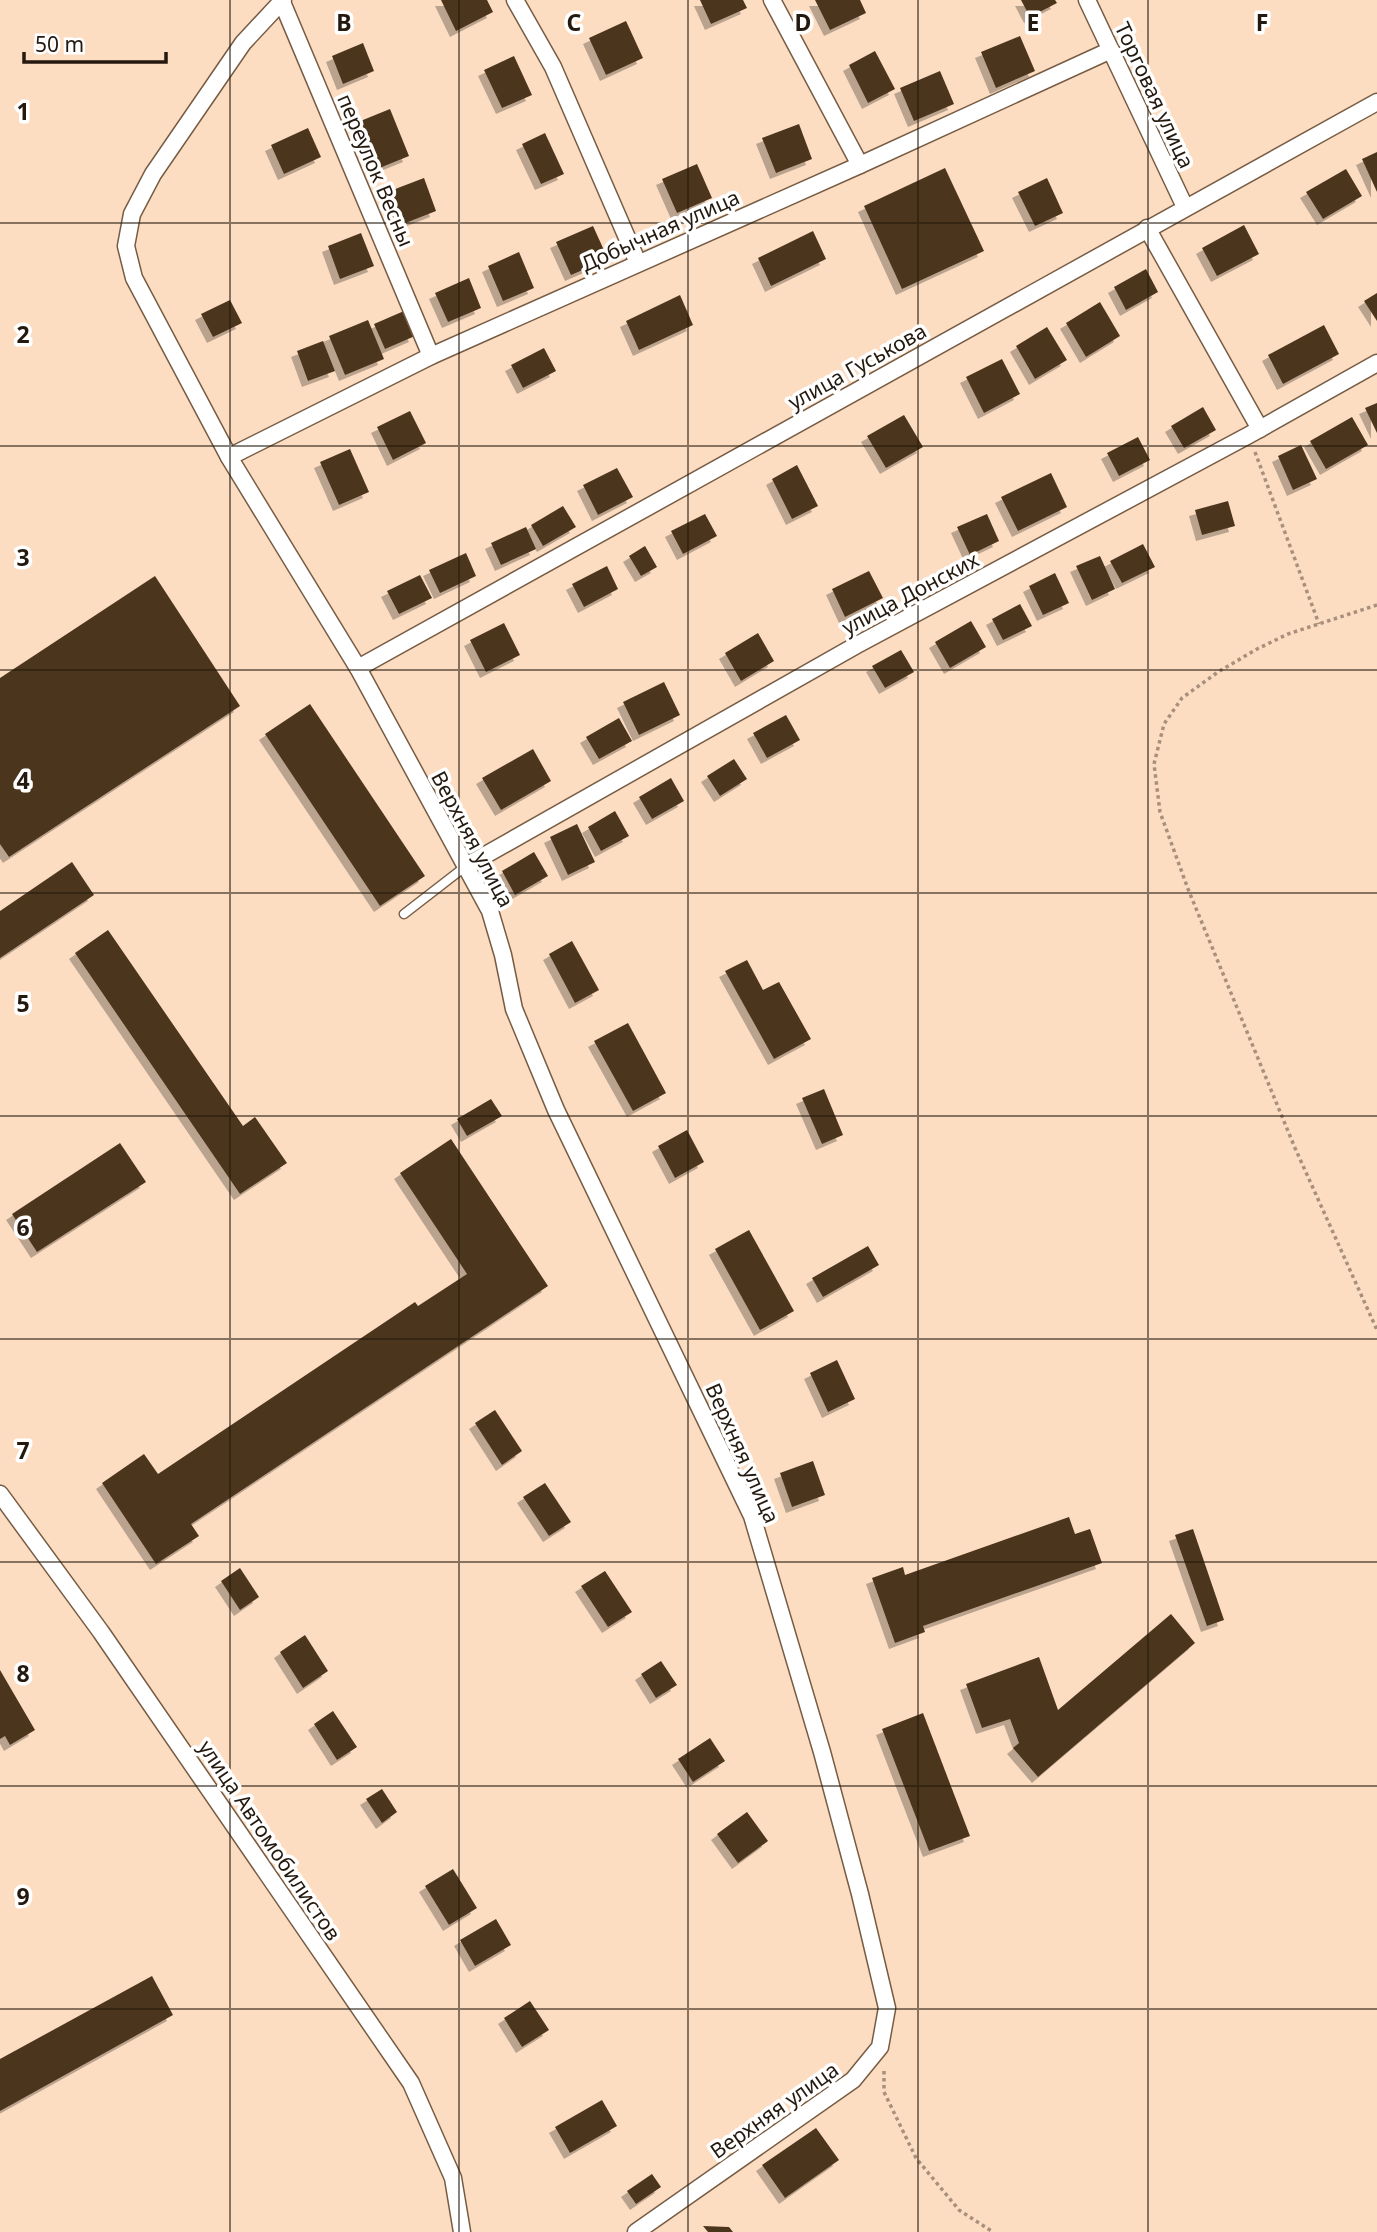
<svg xmlns="http://www.w3.org/2000/svg" width="1377" height="2232" viewBox="0 0 1377 2232" font-family="'Noto Sans',sans-serif">
<style>
.building{fill:#4c341d;filter:url(#shadow)}
.lines{fill:none;stroke-linecap:round;stroke-linejoin:round}
.service-casing{stroke:#775c44;stroke-width:11}
.minor-casing{stroke:#775c44;stroke-width:19}
.path{stroke:#a8907c;stroke-width:3.5;stroke-dasharray:3.5 3.5;stroke-linecap:butt}
.service{stroke:#fff;stroke-width:8}
.minor{stroke:#fff;stroke-width:16}
.grid{fill:none;stroke:#24190f;stroke-width:2;stroke-opacity:0.55}
.labels{text-anchor:middle;dominant-baseline:central;stroke-width:7;stroke-linejoin:round;paint-order:stroke}
.street-label{font-size:21px;fill:#24190f;stroke:#fff}
.grid-label{font-size:23px;text-anchor:middle;font-weight:bold;fill:#24190f;stroke:#fff;stroke-width:7;stroke-linejoin:round;paint-order:stroke}
</style>
<defs>
<filter id="shadow"><feDropShadow dx="-6" dy="6" stdDeviation="0" flood-color="#0004"/></filter>
</defs>
<rect width="100%" height="100%" fill="#fcddc2"/>
<g class="building">
<polygon points="441,0 487,0 493,12 456,31"/>
<polygon points="700,0 743,0 747,8 711,24"/>
<polygon points="815,0 860,0 866,13 830,30"/>
<polygon points="1021,0 1055,0 1057,3 1030,17"/>
<polygon points="626,21 643,58 606,75 589,38"/>
<polygon points="1020,36 1035,71 996,88 981,52"/>
<polygon points="363,43 374,71 343,84 332,56"/>
<polygon points="875,51 895,89 868,103 849,65"/>
<polygon points="514,56 532,95 502,108 484,70"/>
<polygon points="940,71 954,104 914,121 900,88"/>
<polygon points="390,109 409,156 377,169 358,122"/>
<polygon points="799,124 812,159 776,173 762,138"/>
<polygon points="308,128 321,157 284,174 271,145"/>
<polygon points="545,133 564,174 541,184 522,144"/>
<polygon points="1377,152 1377,192 1362,159"/>
<polygon points="697,164 712,198 677,213 662,179"/>
<polygon points="945,168 984,251 902,289 864,206"/>
<polygon points="1346,169 1362,196 1323,219 1306,192"/>
<polygon points="424,178 436,211 403,224 390,191"/>
<polygon points="1047,178 1063,213 1035,226 1018,192"/>
<polygon points="1244,225 1259,254 1217,276 1202,248"/>
<polygon points="593,226 608,259 571,275 556,242"/>
<polygon points="813,231 826,259 771,286 758,258"/>
<polygon points="361,233 374,266 340,279 328,246"/>
<polygon points="519,252 534,288 503,301 488,266"/>
<polygon points="1146,269 1158,292 1126,310 1114,287"/>
<polygon points="469,278 481,308 448,322 435,293"/>
<polygon points="1377,293 1377,321 1364,301"/>
<polygon points="680,295 693,325 639,350 626,321"/>
<polygon points="230,300 242,323 213,337 201,314"/>
<polygon points="1100,302 1120,336 1086,357 1066,323"/>
<polygon points="404,311 415,336 385,349 374,324"/>
<polygon points="368,320 384,359 345,375 329,336"/>
<polygon points="1324,325 1339,354 1283,384 1268,355"/>
<polygon points="1047,327 1067,360 1035,379 1016,346"/>
<polygon points="323,341 335,371 308,381 297,351"/>
<polygon points="544,348 556,371 523,388 511,365"/>
<polygon points="1002,359 1020,394 984,413 966,377"/>
<polygon points="1377,403 1377,433 1365,408"/>
<polygon points="1203,407 1216,430 1184,448 1171,426"/>
<polygon points="410,411 426,443 393,460 377,427"/>
<polygon points="904,415 923,447 886,468 867,436"/>
<polygon points="1352,417 1368,445 1326,469 1310,441"/>
<polygon points="1138,437 1150,460 1119,476 1107,453"/>
<polygon points="1301,445 1317,479 1293,490 1278,456"/>
<polygon points="350,449 369,492 339,505 320,462"/>
<polygon points="797,465 818,506 792,519 772,479"/>
<polygon points="617,468 633,497 598,515 583,485"/>
<polygon points="1051,473 1067,507 1018,531 1001,497"/>
<polygon points="1228,501 1235,526 1202,535 1195,510"/>
<polygon points="563,506 576,527 543,546 531,525"/>
<polygon points="705,514 717,536 683,554 671,531"/>
<polygon points="987,514 999,541 970,555 957,527"/>
<polygon points="526,527 536,549 501,565 491,543"/>
<polygon points="1143,544 1155,567 1122,583 1110,561"/>
<polygon points="645,546 657,567 641,576 629,556"/>
<polygon points="466,553 476,576 440,593 429,570"/>
<polygon points="1100,556 1115,589 1092,600 1076,566"/>
<polygon points="607,566 618,589 584,607 572,584"/>
<polygon points="869,571 883,598 845,617 832,589"/>
<polygon points="1055,573 1069,603 1043,615 1029,586"/>
<polygon points="420,575 432,598 399,614 387,591"/>
<polygon points="155,576 240,706 9,857 0,844 0,678"/>
<polygon points="1020,604 1032,626 1003,640 992,619"/>
<polygon points="971,621 986,647 950,668 935,642"/>
<polygon points="504,623 520,655 486,672 470,640"/>
<polygon points="758,633 774,661 741,681 725,653"/>
<polygon points="901,650 914,672 885,688 872,666"/>
<polygon points="664,682 680,715 639,735 623,702"/>
<polygon points="310,704 425,876 380,906 265,734"/>
<polygon points="786,715 800,740 767,758 753,733"/>
<polygon points="619,718 632,741 599,759 586,737"/>
<polygon points="533,749 551,781 501,810 482,778"/>
<polygon points="734,759 747,779 720,796 707,776"/>
<polygon points="671,778 684,801 652,819 639,797"/>
<polygon points="615,811 629,836 601,851 588,827"/>
<polygon points="577,824 595,862 568,875 550,837"/>
<polygon points="534,852 548,876 515,895 502,871"/>
<polygon points="72,862 94,895 0,958 0,911"/>
<polygon points="108,930 243,1126 255,1117 287,1163 240,1194 75,953"/>
<polygon points="572,941 599,990 575,1003 549,954"/>
<polygon points="747,960 763,990 779,982 811,1039 774,1059 725,971"/>
<polygon points="628,1023 666,1093 633,1111 594,1041"/>
<polygon points="824,1089 843,1135 822,1144 802,1098"/>
<polygon points="491,1099 502,1116 467,1136 457,1119"/>
<polygon points="687,1130 704,1162 675,1178 658,1146"/>
<polygon points="451,1139 548,1286 191,1524 199,1536 156,1564 102,1483 144,1454 158,1474 415,1302 418,1306 467,1274 400,1173"/>
<polygon points="120,1143 146,1182 37,1252 12,1214"/>
<polygon points="749,1230 794,1311 760,1330 715,1249"/>
<polygon points="868,1246 879,1265 823,1297 812,1278"/>
<polygon points="837,1360 855,1399 828,1412 810,1373"/>
<polygon points="495,1410 522,1451 502,1465 475,1423"/>
<polygon points="813,1461 825,1495 792,1507 780,1473"/>
<polygon points="545,1483 571,1522 549,1536 523,1497"/>
<polygon points="1069,1517 1075,1534 1090,1529 1102,1563 923,1626 925,1632 895,1643 872,1578 903,1567 905,1575"/>
<polygon points="1193,1529 1224,1620 1207,1626 1175,1535"/>
<polygon points="240,1568 259,1597 240,1610 221,1581"/>
<polygon points="605,1571 632,1612 608,1627 581,1586"/>
<polygon points="1171,1614 1195,1643 1038,1777 1013,1748 1019,1743 1010,1719 982,1728 966,1684 1039,1657 1058,1710"/>
<polygon points="305,1635 328,1671 303,1688 280,1652"/>
<polygon points="661,1661 677,1685 656,1698 641,1674"/>
<polygon points="0,1670 35,1730 10,1745 5,1736 0,1739"/>
<polygon points="333,1711 357,1747 337,1760 314,1724"/>
<polygon points="923,1713 970,1836 929,1851 882,1729"/>
<polygon points="710,1738 725,1761 693,1782 678,1759"/>
<polygon points="382,1789 397,1812 382,1823 366,1799"/>
<polygon points="747,1812 768,1841 738,1863 717,1834"/>
<polygon points="453,1869 477,1908 449,1925 425,1886"/>
<polygon points="496,1919 511,1945 475,1966 460,1940"/>
<polygon points="152,1976 173,2015 0,2111 0,2059"/>
<polygon points="530,2001 549,2030 522,2047 504,2018"/>
<polygon points="602,2100 617,2126 570,2153 555,2127"/>
<polygon points="816,2128 839,2160 785,2198 762,2165"/>
<polygon points="652,2174 661,2187 636,2204 627,2191"/>
<polygon points="703,2226 729,2227 733,2232 708,2232"/>
</g>
<g class="lines">
<g class="service-casing">
<polyline id="service" points="404,914 466,866"/>
</g>
<g class="minor-casing">
<g id="minor">
<polyline points="283,0 243,43 153,174 132,214 126,246 134,278 229,457 358,668 490,911 503,955 514,1009 556,1110 752,1516 822,1752 860,1894 887,2008 880,2047 853,2080 636,2232"/>
<polyline points="515,0 553,67 638,263"/>
<polyline points="772,0 860,165"/>
<polyline points="1087,0 1185,207"/>
<polyline points="282,2 431,356"/>
<polyline points="1147,228 1260,429"/>
<polyline points="229,457 431,356 860,165 1111,50"/>
<polyline points="358,668 1377,102"/>
<polyline points="466,866 855,646 1249,435 1377,363"/>
<polyline points="0,1494 101,1632 411,2083 453,2178 462,2232"/>
</g>
</g>
<g class="path">
<polyline points="1255,452 1319,624"/>
<polyline points="1377,605 1288,634 1257,649 1218,672 1182,698 1164,724 1154,764 1160,812 1188,889 1295,1148 1377,1330"/>
<polyline points="884,2071 884,2092 916,2158 959,2210 993,2232"/>
</g>
<use href="#service" class="service"/>
<use href="#minor" class="minor"/>
</g>
<path class="grid" d="M230,0v2232M459,0v2232M688,0v2232M918,0v2232M1148,0v2232M0,223h1377M0,446h1377M0,670h1377M0,893h1377M0,1116h1377M0,1339h1377M0,1562h1377M0,1786h1377M0,2009h1377"/>
<g class="labels">
<g class="street-label">
<text transform="translate(1155 95) rotate(65)">Торговая улица</text>
<text transform="translate(376 170) rotate(67)">переулок Весны</text>
<text transform="translate(660 230) rotate(-24)">Добычная улица</text>
<text transform="translate(857 366) rotate(-29)">улица Гуськова</text>
<text transform="translate(910 593) rotate(-28)">улица Донских</text>
<text transform="translate(473 839) rotate(62)">Верхняя улица</text>
<text transform="translate(743 1453) rotate(66)">Верхняя улица</text>
<text transform="translate(270 1840) rotate(56)">улица Автомобилистов</text>
<text transform="translate(774 2110) rotate(-35)">Верхняя улица</text>
</g>
</g>
<g class="grid-label">
<text x="344" y="31">B</text>
<text x="574" y="31">C</text>
<text x="803" y="31">D</text>
<text x="1033" y="31">E</text>
<text x="1262" y="31">F</text>
<text x="23" y="120">1</text>
<text x="23" y="343">2</text>
<text x="23" y="566">3</text>
<text x="23" y="789">4</text>
<text x="23" y="1012">5</text>
<text x="23" y="1236">6</text>
<text x="23" y="1459">7</text>
<text x="23" y="1682">8</text>
<text x="23" y="1905">9</text>
</g>
<path d="M24 52v10h142v-10" fill="none" stroke="#24190f" stroke-width="3.5"/>
<text x="35" y="52" font-size="21" fill="#24190f" stroke="#ffffff" stroke-width="5" paint-order="stroke">50 m</text>
</svg>
